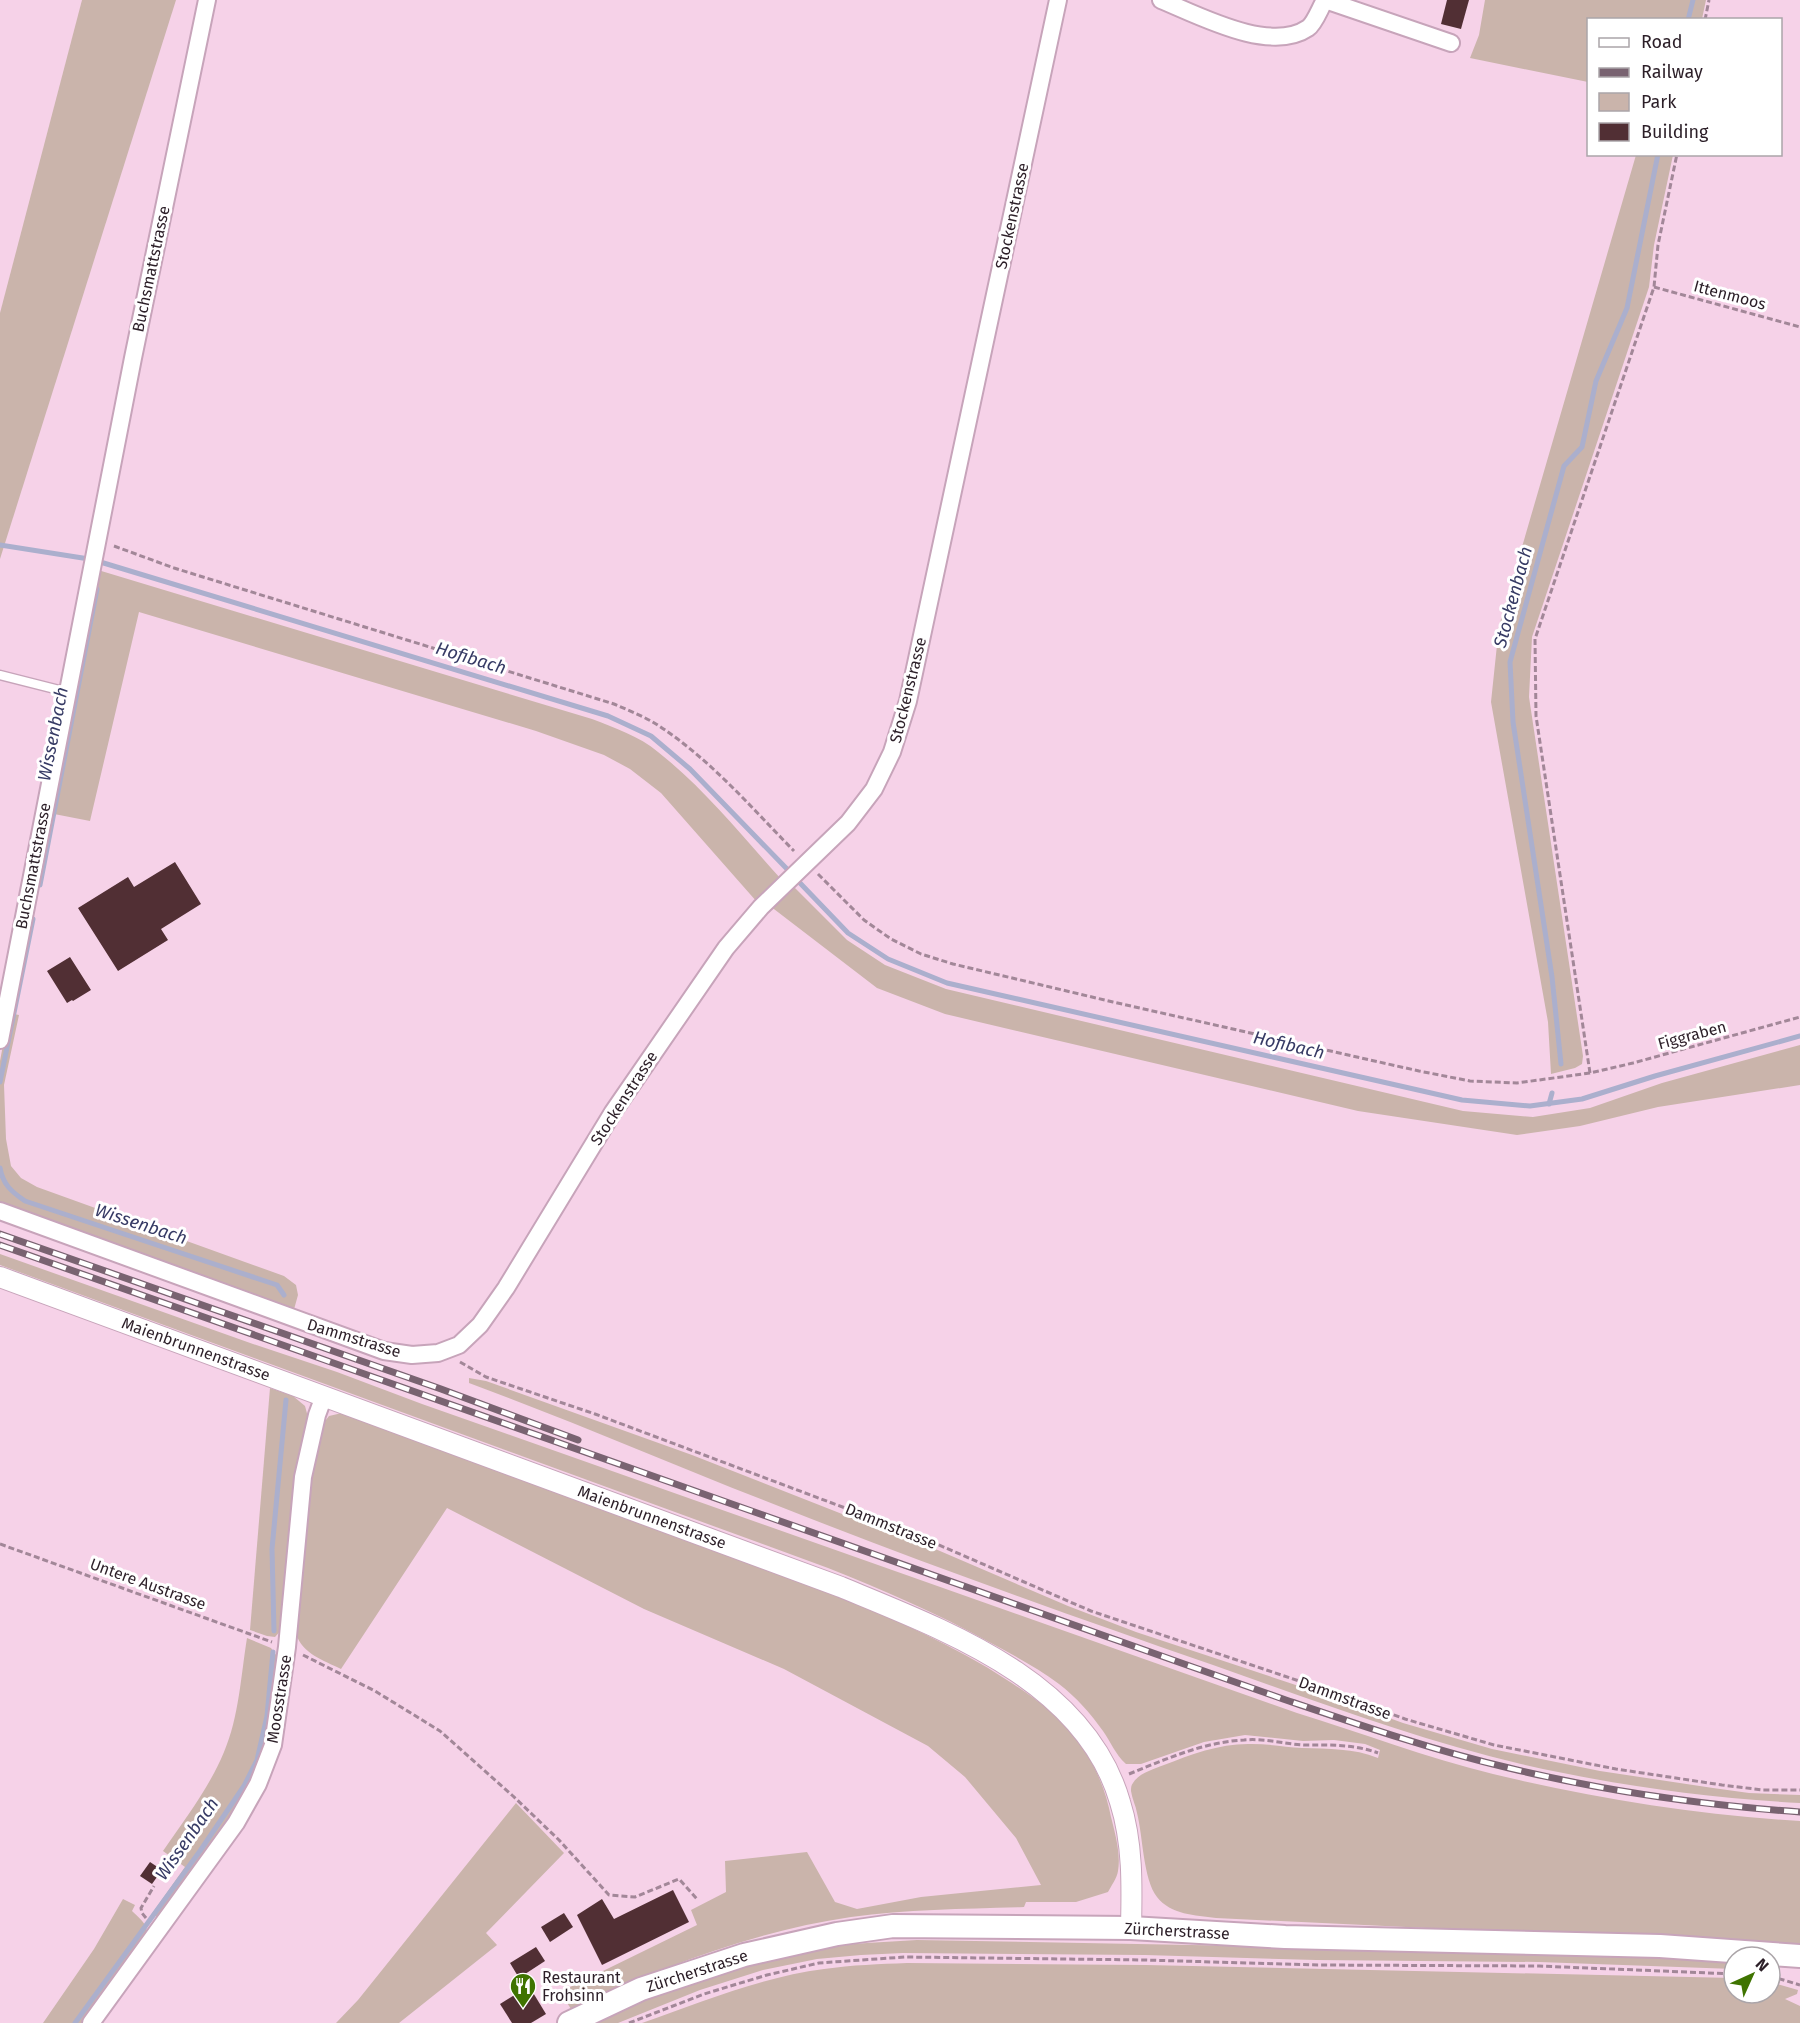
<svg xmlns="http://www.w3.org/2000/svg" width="1800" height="2023" viewBox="0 0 1800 2023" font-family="'Fira Sans',sans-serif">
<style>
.green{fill:#cab4ab}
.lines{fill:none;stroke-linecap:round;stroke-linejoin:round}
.stream{stroke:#abafcd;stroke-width:5}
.building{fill:#512f34}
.service-casing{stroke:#c7a4ba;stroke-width:11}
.minor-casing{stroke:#c7a4ba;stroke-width:20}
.tertiary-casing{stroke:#c7a4ba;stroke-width:22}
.secondary-casing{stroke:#c7a4ba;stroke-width:26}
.path{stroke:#a28798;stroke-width:3;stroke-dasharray:6 3;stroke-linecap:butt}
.service{stroke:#fff;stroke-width:8}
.minor{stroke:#fff;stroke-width:16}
.tertiary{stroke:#fff;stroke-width:20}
.secondary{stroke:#fff;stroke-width:22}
.rail-casing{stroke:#796371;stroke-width:7}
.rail{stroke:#fff;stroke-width:4.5;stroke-dasharray:14;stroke-linecap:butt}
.labels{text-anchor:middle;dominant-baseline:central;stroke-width:6;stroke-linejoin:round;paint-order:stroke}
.street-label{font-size:16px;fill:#2c1f28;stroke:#fff}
.poi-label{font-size:16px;fill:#2c1f28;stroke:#fff;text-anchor:start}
.water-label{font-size:18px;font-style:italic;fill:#373b65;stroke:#fff}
</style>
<rect width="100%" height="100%" fill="#f6d2e8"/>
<g class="green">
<polygon points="82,0 176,0 0,559 0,313"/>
<polygon points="1485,0 1706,0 1702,19 1588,20 1588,82 1470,58 1479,35"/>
<polygon points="1636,155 1673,155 1654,245 1649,287 1532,637 1529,697 1583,1056 1582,1064 1575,1068 1551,1074 1548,1022 1491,702 1499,626"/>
<path d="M98,570l494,149c23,9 47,17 66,33 46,36 84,84 123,127l-24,23 -96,-109 -31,-24 -26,-14 -68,-24 -397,-119 -49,209 -41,-8z"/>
<polygon points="792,885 847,940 885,965 946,989 1463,1111 1533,1117 1590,1108 1662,1083 1800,1045 1800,1085 1658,1107 1580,1126 1517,1135 1358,1111 945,1014 877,988 770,906"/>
<polygon points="9,1013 19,1015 4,1085 6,1139 11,1166 21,1178 37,1187 284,1276 296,1285 298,1295 293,1313 0,1203 0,1061"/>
<path d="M0,1254l253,90 84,28 85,32 875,309c65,20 130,45 196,61 100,24 204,41 307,47v125l-584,-28c-21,-3 -45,-3 -59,-21 -14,-18 -14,-61 -20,-84 -1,-7 -5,-14 -6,-22 0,-3 0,-6 2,-8 6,-10 21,-14 31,-18 28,-11 57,-22 88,-21 17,0 33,3 50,4 27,1 51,0 76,10l2,-8 -15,-6 -31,-4 -31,1 -58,-6 -41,7 -63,22h-15c-11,-10 -15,-22 -23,-33 -12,-17 -27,-34 -44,-47 -21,-16 -46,-29 -70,-42 -52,-29 -106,-52 -161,-74l-828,-303z"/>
<path d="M469,1378l17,3 206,74 173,68 9,1 31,12 163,70 68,26 190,63 77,28 89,26 108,22 113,17 36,5 51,2v8c-94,-5 -187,-18 -279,-39 -105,-25 -206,-63 -308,-99 -135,-47 -271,-95 -404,-147 -114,-44 -226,-93 -340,-135z"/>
<polygon points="270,1388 293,1396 305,1406 309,1421 283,1628 275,1637 267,1636 250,1630"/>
<path d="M342,1413l497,183c58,25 115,49 168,84 25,16 50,34 69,58 17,21 30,52 35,79 4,16 10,37 7,54 -1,7 -7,15 -10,21l-32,10h-50l-2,5c-58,2 -116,2 -173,10 -97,14 -192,51 -280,92l-11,-17 137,-67 -6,-15 35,-18 -1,-31 82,-9 28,50 22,7 64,-12 120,-12 -25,-47 -51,-61 -37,-31 -144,-77 -140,-60 -197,-101 -106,161c-18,-9 -38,-15 -45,-35l13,-153 13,-56 7,-9z"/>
<path d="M247,1638l24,10 8,11c-4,32 -6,64 -16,95 -20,60 -67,112 -104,163l-8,-2 34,-48 -22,-16c22,-32 46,-63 61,-99 15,-35 17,-77 23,-114z"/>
<polygon points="516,1803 564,1853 486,1933 497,1945 399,2023 336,2023 358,2000"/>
<path d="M123,1899l12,6 -3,6c7,7 15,12 15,22l-64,90h-40l51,-74z"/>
<path d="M917,1940l651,12 166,8v9l-195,-7 -223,-2 -171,-5 -242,-2 -42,2 -44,4 -54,11 -63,20 -82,33h-27c72,-33 148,-60 226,-74 33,-6 67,-7 100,-9z"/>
<path d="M907,1963l239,2 588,13v15h36v-11l28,8 -1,4 -12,5 15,7v17h-1158c59,-21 120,-46 182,-54 28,-4 56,-5 83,-6z"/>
</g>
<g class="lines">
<g class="stream">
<polyline points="1688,20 1693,0"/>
<polyline points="0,545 89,559"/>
<polyline points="97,561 608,716 651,736 690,769 787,869"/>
<polyline points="800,883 848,933 888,959 947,983 1462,1100 1530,1106 1582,1099 1655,1076 1800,1036"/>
<polyline points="40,885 97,589"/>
<polyline points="1561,1064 1552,977 1513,722 1510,662 1564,466 1582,447 1596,381 1627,308 1658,154"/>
<polyline points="0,1082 33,919"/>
<polyline points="1549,1104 1552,1093"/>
<path d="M0,1168c3,17 12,24 25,33l252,84 7,10"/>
<polyline points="274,1631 272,1549 286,1400"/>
<polyline points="75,2023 200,1851 244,1786 257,1760 267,1716 273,1652"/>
</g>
</g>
<g class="building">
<polygon points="1447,0 1469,0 1461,29 1441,24"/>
<polygon points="175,862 201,904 161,929 168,940 118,971 78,908 128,877 134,887"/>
<polygon points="70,957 91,990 73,1001 72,1000 67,1003 47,971"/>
<polygon points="150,1862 162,1870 152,1884 140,1876"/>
<polygon points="673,1890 689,1922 602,1965 577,1915 602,1899 614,1919"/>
<polygon points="564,1913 573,1927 550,1942 541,1927"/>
<polygon points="536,1947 545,1961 519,1978 510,1963"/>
<polygon points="529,1986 546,2014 531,2023 512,2023 500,2004"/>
</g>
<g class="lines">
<g class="service-casing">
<polyline id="service" points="0,675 67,692"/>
</g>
<g class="minor-casing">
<g id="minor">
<path d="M1161,0c37,15 109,54 147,28 7,-5 12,-20 17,-28"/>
<polyline points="1325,0 1451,43"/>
<polyline points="0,1040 133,358 207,0"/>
<polyline points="0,1211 384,1351 412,1355 438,1353 459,1345 480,1325 506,1288 613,1112 726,948 761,907 848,823 874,789 892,752 908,701 1058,0"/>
<polyline points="91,2023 236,1823 258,1784 273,1745 287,1647 303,1477 317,1415 324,1396"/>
</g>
</g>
<g class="tertiary-casing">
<path id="tertiary" d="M0,1277l841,310c106,44 244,94 279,215 13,41 12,84 11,126"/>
</g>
<g class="secondary-casing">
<polyline id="secondary" points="569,2023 641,1989 744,1955 837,1934 893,1926 1131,1928 1285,1937 1660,1946 1800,1956"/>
</g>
<g class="path">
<polyline points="1705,20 1709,0"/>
<polyline points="1654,287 1800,327"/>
<path d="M114,546l60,22 440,136c14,6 29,12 42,20 53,34 94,82 138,127"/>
<polyline points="818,874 864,920 891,939 921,954 953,964 1113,1002 1419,1071 1470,1081 1517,1083 1590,1073 1633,1063 1800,1017"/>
<polyline points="1590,1073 1536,716 1535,639 1654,287 1658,245 1677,154"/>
<polyline points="460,1362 486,1377 595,1414 909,1532 1091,1611 1320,1688 1405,1719 1494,1745 1616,1769 1722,1785 1763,1790 1800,1790"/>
<polyline points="0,1544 272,1642"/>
<polyline points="303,1655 375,1691 440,1731 513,1796 559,1840 609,1895 635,1897 679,1879 697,1899"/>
<path d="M1129,1774c37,-15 75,-32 115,-34 20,-2 41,4 60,5 26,0 49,-1 74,8"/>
<polyline points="146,1918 142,1913 141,1908 154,1886"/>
<polyline points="1770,1976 1800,1985"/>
<polyline points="629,2023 704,1994 767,1975 819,1963 905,1957 1145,1960 1318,1965 1539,1966 1734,1974"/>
</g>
<use href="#service" class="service"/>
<use href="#minor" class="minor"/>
<use href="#tertiary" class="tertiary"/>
<use href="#secondary" class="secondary"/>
<g class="rail-casing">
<g id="rail">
<polyline points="0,1234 441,1389 578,1440"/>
<path d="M0,1245l1283,454c74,25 149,51 226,69 95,23 193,37 291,44"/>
</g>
</g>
<use href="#rail" class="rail"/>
</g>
<defs>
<g id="restaurant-pin" transform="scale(1.35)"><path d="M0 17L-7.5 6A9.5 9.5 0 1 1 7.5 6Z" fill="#3f7400" stroke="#fff"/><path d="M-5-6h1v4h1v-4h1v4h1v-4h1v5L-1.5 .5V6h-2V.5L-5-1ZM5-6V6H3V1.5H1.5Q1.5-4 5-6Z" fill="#fff"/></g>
</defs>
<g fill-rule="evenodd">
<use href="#restaurant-pin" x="523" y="1986"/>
</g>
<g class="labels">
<g class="street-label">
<text transform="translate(1012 216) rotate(-78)">Stockenstrasse</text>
<text transform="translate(151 269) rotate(-78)">Buchsmattstrasse</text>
<text transform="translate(1730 295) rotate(15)">Ittenmoos</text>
<text transform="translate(908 690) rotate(-76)">Stockenstrasse</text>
<text transform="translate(33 866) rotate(-79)">Buchsmattstrasse</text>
<text transform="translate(1692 1035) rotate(-15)">Figgraben</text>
<text transform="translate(624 1098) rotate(-57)">Stockenstrasse</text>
<text transform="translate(354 1338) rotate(17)">Dammstrasse</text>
<text transform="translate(196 1349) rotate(20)">Maienbrunnenstrasse</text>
<text transform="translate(652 1517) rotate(20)">Maienbrunnenstrasse</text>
<text transform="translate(891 1526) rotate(22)">Dammstrasse</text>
<text transform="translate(148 1584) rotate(20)">Untere Austrasse</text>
<text transform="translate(1345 1698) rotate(20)">Dammstrasse</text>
<text transform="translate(279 1699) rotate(-81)">Moosstrasse</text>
<text transform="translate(1177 1931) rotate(3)">Zürcherstrasse</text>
<text transform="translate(697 1971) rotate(-18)">Zürcherstrasse</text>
</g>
<g class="poi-label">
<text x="542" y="1977">Restaurant<tspan x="542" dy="18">Frohsinn</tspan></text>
</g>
<g class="water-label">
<text transform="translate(1513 597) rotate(-75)">Stockenbach</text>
<text transform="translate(471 658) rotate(17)">Hofibach</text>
<text transform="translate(53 734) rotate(-79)">Wissenbach</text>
<text transform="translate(1289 1045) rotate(13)">Hofibach</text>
<text transform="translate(141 1224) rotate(18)">Wissenbach</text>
<text transform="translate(187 1839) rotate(-55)">Wissenbach</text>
</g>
</g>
<rect x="1587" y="18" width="195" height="138" fill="#ffffff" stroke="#aba5a9" stroke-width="1.5"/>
<rect x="1599" y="38" width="30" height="9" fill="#ffffff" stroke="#aba5a9" stroke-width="1.5"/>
<text x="1641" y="48" font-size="18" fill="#2c1f28">Road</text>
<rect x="1599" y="68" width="30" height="9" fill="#796371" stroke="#aba5a9" stroke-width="1.5"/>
<text x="1641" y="78" font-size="18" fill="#2c1f28">Railway</text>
<rect x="1599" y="93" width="30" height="18" fill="#cab4ab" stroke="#aba5a9" stroke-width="1.5"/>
<text x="1641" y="108" font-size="18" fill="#2c1f28">Park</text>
<rect x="1599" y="123" width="30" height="18" fill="#512f34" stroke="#aba5a9" stroke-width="1.5"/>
<text x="1641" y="138" font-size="18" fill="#2c1f28">Building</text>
<g transform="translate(1752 1975) rotate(45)"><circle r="28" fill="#ffffff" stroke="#aba5a9" stroke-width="1.5"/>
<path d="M0-4.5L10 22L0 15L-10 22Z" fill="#3f7400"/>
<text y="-9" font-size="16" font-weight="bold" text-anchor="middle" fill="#2c1f28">N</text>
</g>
</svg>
